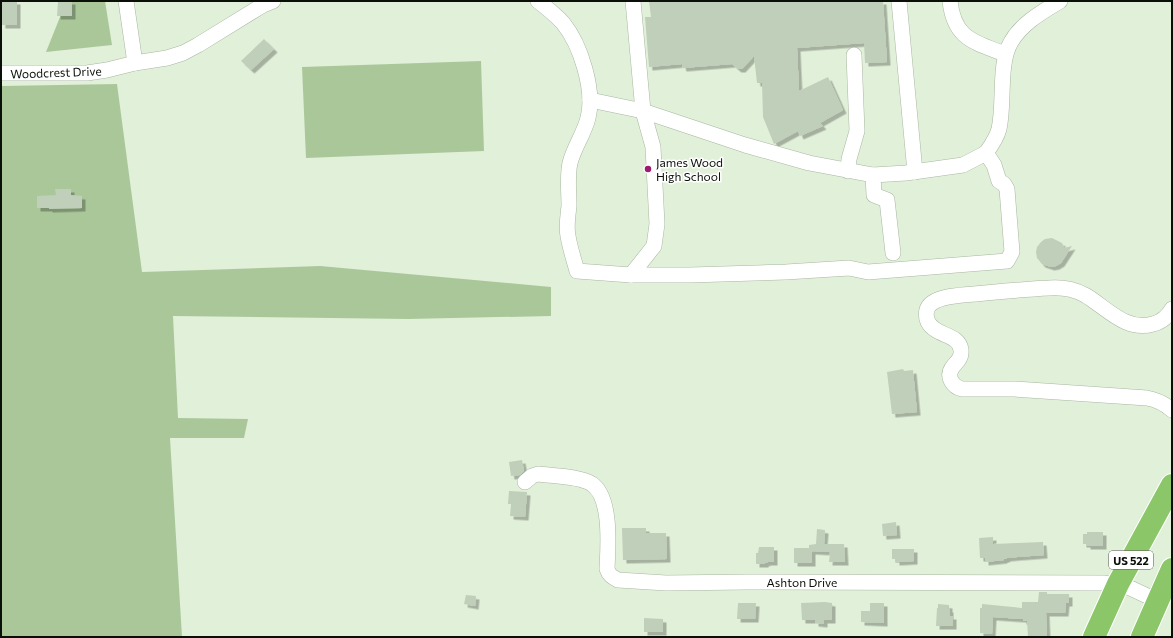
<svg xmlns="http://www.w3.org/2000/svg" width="1173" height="638" viewBox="0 0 1173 638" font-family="Commissioner,sans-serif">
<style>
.green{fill:#aac79a}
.building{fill:#c0cfb9;filter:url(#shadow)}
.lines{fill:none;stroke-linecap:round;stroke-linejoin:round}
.minor-casing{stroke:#a9b7a2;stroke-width:16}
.highway-casing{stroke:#fff;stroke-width:24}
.minor{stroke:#fff;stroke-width:15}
.highway{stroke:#8bc769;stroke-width:22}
.poi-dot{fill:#9a1b71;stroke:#fff;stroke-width:1.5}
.labels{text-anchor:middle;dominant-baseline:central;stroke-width:3;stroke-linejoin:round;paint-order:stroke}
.shield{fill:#fff;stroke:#545752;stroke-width:1}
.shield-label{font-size:11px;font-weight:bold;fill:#0a0f08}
.street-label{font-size:12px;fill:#0a0f08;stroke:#fff}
.poi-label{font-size:12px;fill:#0a0f08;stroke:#fff;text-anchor:start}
</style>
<defs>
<filter id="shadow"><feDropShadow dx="3.5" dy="3.5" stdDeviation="0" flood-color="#0004"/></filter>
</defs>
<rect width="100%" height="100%" fill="#e1f0d9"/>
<g class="green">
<polygon points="65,1 105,1 112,45 46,52 66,2"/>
<polygon points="481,61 484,151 306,158 302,67"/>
<polygon points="117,84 142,272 320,266 551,287 551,316 408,319 173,316 178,418 248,419 244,438 170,438 182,637 1,637 1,86"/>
</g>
<g class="building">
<polygon points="1,1 17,1 17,25 2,25"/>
<polygon points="58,1 72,1 72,16 57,16"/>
<polygon points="649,1 883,1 887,62 865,63 864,43 797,48 799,91 828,77 843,110 820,123 823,126 800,136 798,131 774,144 763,117 762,83 757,83 754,56 742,69 738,69 732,64 683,68 682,64 649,67 645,17 651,17"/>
<polygon points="264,39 274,49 251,70 241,61"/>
<polygon points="55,189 71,189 71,195 82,196 82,208 49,209 49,208 37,208 37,196 56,195"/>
<polygon points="1052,238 1062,243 1064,248 1072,246 1061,263 1056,266 1051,267 1042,264 1037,258 1036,252 1037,247 1041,242 1045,239"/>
<polygon points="903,369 904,371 913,370 917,412 892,414 887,372"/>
<polygon points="522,460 524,471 520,475 511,476 509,462"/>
<polygon points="509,491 527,492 525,517 510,516 511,504 508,504"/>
<polygon points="896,522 897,535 883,536 882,524"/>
<polygon points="622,528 646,528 646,533 666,533 667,559 623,560"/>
<polygon points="817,529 825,530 824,544 844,544 845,562 829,562 830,552 812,551 812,563 794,563 794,548 809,548 809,545 816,544"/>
<polygon points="1087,532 1103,532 1103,546 1087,546 1087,544 1083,544 1083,534 1087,534"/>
<polygon points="993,537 993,544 1043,542 1044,555 1006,558 1007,559 1004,559 1004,560 985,562 985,558 980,558 979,538"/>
<polygon points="759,547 774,547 774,562 768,562 765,563 765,564 756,564 756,553 758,553"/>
<polygon points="892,549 914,549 914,561 896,562 896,559 892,559"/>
<polygon points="1039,592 1047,592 1047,594 1069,594 1069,603 1066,603 1065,613 1046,613 1047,637 1028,637 1027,621 1023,621 1023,619 993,617 992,634 980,633 980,608 982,608 982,604 1022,608 1022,602 1038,602"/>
<polygon points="466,595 476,596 475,606 464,604"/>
<polygon points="825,602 832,603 832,620 824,620 824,624 815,623 815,620 802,620 801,603"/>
<polygon points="738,603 756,603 755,619 737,619"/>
<polygon points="870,603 884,603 884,623 861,622 861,611 870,611"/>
<polygon points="938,604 949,605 949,609 950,609 950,616 953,616 953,626 936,626 937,608 938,608"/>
<polygon points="644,618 663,619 663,632 644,632"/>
</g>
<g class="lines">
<g class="minor-casing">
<g id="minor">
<polyline points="126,1 135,63"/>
<path d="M538,1c9,7 18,14 25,22 18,22 32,68 25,95 -4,16 -14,29 -18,45 -3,13 -1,29 -1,43 -1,9 -3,21 -1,30 2,12 6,24 9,35l54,4h59l96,-3 63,-4 19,4 139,-11 5,-9 -5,-63 -3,-5 -5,-3 -5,-16 -8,-12c5,-7 11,-16 13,-24 6,-27 -1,-65 12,-87 11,-19 31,-30 49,-41"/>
<polyline points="899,1 915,172"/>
<path d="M950,1c4,38 24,41 55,53"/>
<polyline points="1,73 87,73 107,70 135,63 167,58 183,53 198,45 263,5 273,1"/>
<polyline points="590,100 643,111 745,145 809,163 873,175 906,173 963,165 986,153"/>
<polyline points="848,171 849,159 857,131 854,55"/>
<polyline points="873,175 874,195 887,200 893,253"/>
<polyline points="631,275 654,246 657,224 653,147 643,111 633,1"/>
<path d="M1172,309c-4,7 -11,13 -19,15 -27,8 -46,-16 -68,-29 -11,-6 -24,-8 -36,-7 -21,1 -42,3 -64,5 -14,2 -41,1 -53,10 -6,4 -7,12 -4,19 8,15 31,11 33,28 1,9 -5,12 -9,18 -6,9 1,19 10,21h52l133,9c10,2 17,5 25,12"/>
<path d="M525,482l7,-6 6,-2c15,2 42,2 54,10 20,14 16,63 15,85 2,6 5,8 11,11l48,3 82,-1 355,1 25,4 30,14"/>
</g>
</g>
<g class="highway-casing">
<g id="highway">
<polyline points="1094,637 1118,584 1172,485"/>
<polyline points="1142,637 1172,569"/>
</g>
</g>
<use href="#minor" class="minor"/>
<use href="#highway" class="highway"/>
</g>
<circle class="poi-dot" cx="648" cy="169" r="4"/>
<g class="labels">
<rect class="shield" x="1109" y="551" width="44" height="18" rx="3"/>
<g class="shield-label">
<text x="1131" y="560">US 522</text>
</g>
<g class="street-label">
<text transform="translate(56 72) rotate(-2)">Woodcrest Drive</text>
<text x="802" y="582">Ashton Drive</text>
</g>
<g class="poi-label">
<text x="656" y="162">James Wood<tspan x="656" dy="14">High School</tspan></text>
</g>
</g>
<rect width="1173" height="638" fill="none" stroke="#0a0f08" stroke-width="4"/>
</svg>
